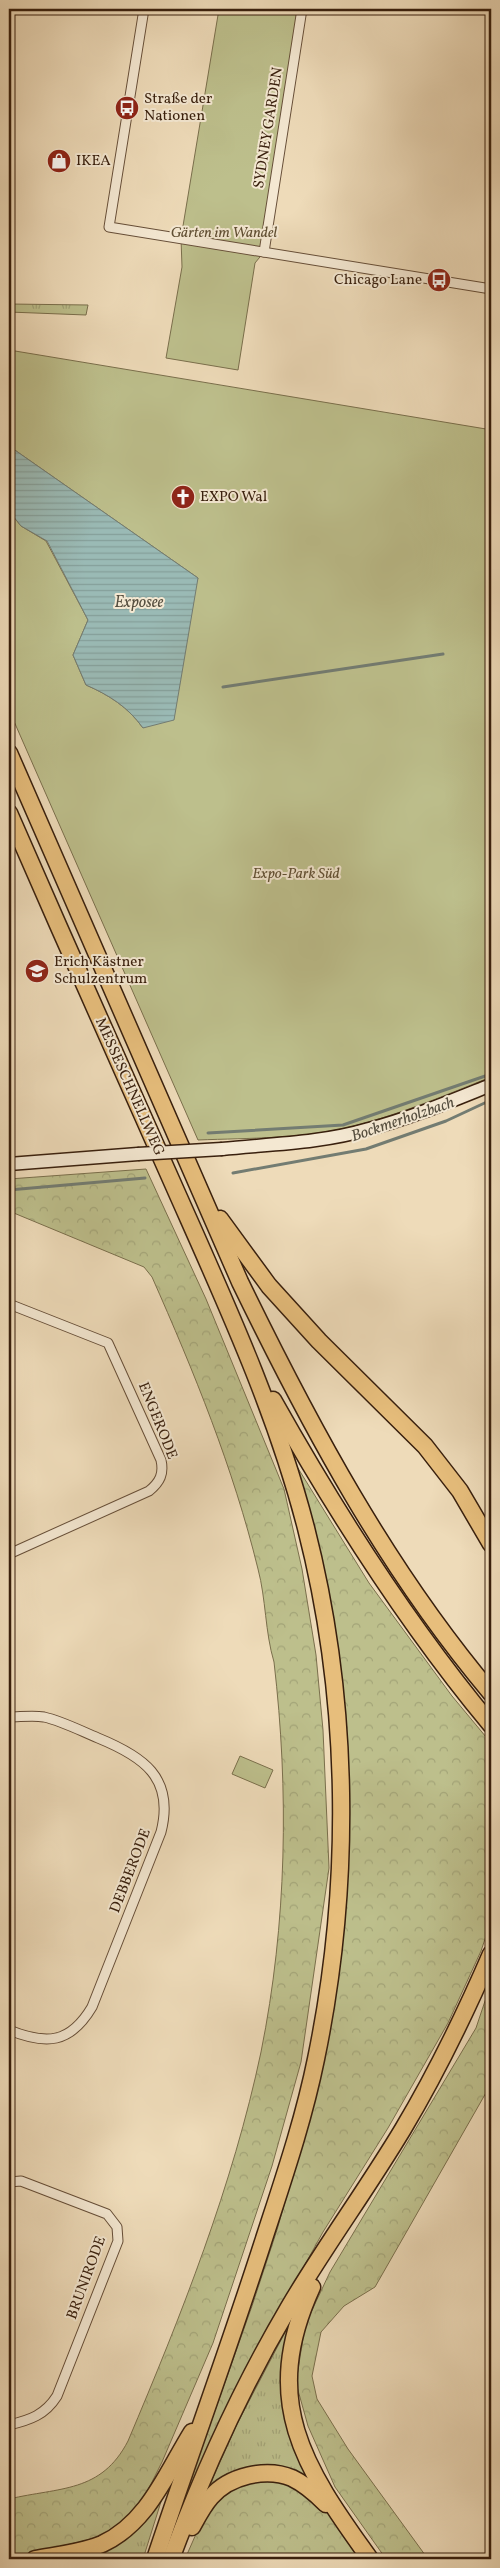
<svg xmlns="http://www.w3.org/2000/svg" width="500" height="2568" viewBox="0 0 500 2568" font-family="Vollkorn,serif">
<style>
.grass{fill:url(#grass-tufts);stroke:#7a6f4c}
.forest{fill:url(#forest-crowns);stroke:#7a6f4c}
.park{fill:#bdbf8c;stroke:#7a6f4c}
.water{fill:url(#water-rules);stroke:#737c72}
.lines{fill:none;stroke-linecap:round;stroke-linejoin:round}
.stream{stroke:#737c72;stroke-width:3}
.street-casing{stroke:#664e38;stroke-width:11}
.secondary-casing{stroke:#381f0d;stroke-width:15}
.highway-casing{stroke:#381f0d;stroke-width:19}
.street{stroke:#f4e8d2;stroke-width:9}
.secondary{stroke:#f4e8d2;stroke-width:12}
.highway{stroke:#e7be7c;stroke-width:16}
.secondary-bridge-casing{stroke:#381f0d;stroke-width:15;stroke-linecap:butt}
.secondary-bridge{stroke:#f4e8d2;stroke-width:12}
.labels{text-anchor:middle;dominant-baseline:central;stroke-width:4;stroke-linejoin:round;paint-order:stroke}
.poi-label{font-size:15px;fill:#381f0d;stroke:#f4e8d2;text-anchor:start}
.street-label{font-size:15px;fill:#381f0d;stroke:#f4e8d2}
.park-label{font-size:15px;font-style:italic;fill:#604f33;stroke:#f4e8d2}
.water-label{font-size:16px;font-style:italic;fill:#554e3f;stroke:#f4e8d2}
</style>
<defs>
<pattern id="grass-tufts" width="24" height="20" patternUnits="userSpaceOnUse" patternTransform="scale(1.25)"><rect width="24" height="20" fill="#bdbf8c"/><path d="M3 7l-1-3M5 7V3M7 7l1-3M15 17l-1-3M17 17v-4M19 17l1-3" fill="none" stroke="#a3a478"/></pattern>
<pattern id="forest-crowns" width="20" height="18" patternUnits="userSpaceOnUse" patternTransform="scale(1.25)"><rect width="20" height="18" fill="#bdbf8c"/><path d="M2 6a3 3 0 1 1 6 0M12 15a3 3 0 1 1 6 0" fill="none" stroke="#a3a478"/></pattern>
<pattern id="water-rules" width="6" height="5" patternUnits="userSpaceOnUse" patternTransform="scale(1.25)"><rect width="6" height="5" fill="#9abab5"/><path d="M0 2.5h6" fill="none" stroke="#859f9a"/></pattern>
</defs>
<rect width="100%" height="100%" fill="#eedbb9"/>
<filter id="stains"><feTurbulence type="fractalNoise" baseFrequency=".004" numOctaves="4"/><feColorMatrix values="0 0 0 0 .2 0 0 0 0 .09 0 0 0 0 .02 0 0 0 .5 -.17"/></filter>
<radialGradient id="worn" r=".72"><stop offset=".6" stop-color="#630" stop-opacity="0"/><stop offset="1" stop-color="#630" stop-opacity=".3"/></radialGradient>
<g class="grass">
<polygon points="9,304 88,305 86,315 9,312"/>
<path d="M291,2321c-15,60 -9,108 20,162l-18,-10 -87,20 31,-69z"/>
<polygon points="165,2489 143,2559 61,2559 75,2557"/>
</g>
<g class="forest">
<path d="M146,1169l60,130 78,190 18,80 14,86 7,75 6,138 -28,194 -29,104 -59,177 -51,119 -19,38 -19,23 -23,14 -92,21v-59c51,-12 92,-6 119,-58 53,-125 105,-256 133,-389 26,-129 28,-261 13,-390 -9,-30 -8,-63 -16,-93 -25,-102 -64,-197 -106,-292l-8,-10 -135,-56v-32z"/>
<polygon points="296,1465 369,1583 452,1696 491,1743 491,1921 481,1951 448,2023 388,2128 323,2232 232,2396 168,2543 252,2306 277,2230 309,2116 347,1851 315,1534"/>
<polygon points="491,1983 491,2084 375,2287 344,2306 321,2332 312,2376 317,2399 348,2449 428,2559 386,2559 335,2487 308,2426 296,2383 305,2325 330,2272 476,2028"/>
<path d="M260,2479c9,2 18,3 27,5 33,9 55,49 73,75h-175l22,-50 31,-26z"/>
</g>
<g class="park">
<polygon points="219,9 302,9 264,252 255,263 238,370 166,358 182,267 181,238"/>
<path d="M9,350l477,79 5,-28v676c-45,18 -90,37 -137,49 -51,13 -104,12 -156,14l-189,-430v-199l12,15 25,15 42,79 -15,35 13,30c23,10 42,22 57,43l55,-150 -189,-132z"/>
<polygon points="240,1756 273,1770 265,1788 232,1774"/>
</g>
<path class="water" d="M9,446l189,132 -24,142 -31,8c-15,-21 -34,-33 -57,-43l-13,-30 15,-35 -41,-79 -26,-15 -12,-15z"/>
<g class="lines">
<g class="stream">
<polyline points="223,687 443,654"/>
<polyline points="208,1133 343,1125 491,1074"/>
<polyline points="233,1173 366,1149 446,1121 491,1100"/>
<polyline points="9,1190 145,1178"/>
</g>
<g class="street-casing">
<g id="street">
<polyline points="144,9 109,227 491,289"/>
<polyline points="264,252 302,9"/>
<path d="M9,1304l99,39 53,117c3,14 -1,22 -12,31l-140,63"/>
<path d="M9,1717c11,0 24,-2 35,0 18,4 37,14 54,21 44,18 77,39 63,94l-69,175c-22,37 -46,38 -83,23"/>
<path d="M9,2182l12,-1 86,33 10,13 1,14 -61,155c-12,19 -27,24 -48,29"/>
</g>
</g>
<g class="secondary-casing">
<g id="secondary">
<path d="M222,1149c49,-5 100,-6 147,-20 42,-11 82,-28 122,-44"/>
<polyline points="9,1164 138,1154"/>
</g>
</g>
<g class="highway-casing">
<g id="highway">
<path d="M9,753l231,529c70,144 147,288 251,411"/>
<path d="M9,813c54,124 109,248 164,371 50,113 102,224 133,344 44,172 46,357 10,531 -13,64 -34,124 -54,186 -34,105 -72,209 -107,314"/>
<polyline points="220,1219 269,1286 319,1341 425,1446 460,1491 491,1544"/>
<path d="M273,1400c64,114 134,224 218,325"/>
<path d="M312,2287c-52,114 -9,179 58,272"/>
<path d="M192,2527c6,-11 11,-21 19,-30 18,-21 55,-30 81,-19 13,6 24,16 34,26"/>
<path d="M35,2559c22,-4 46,-6 67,-15 46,-21 65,-72 90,-112"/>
<path d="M171,2559c32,-87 71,-172 118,-252 36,-61 78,-118 114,-178 34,-57 62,-115 88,-175"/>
</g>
</g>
<use href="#street" class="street"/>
<use href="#secondary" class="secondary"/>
<use href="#highway" class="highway"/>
<g class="secondary-bridge-casing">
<polyline id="secondary-bridge" points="138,1154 222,1149"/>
</g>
<use href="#secondary-bridge" class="secondary-bridge"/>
</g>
<defs>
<g id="bus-disc" transform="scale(1.25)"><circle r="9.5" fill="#8f2418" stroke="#f4e8d2"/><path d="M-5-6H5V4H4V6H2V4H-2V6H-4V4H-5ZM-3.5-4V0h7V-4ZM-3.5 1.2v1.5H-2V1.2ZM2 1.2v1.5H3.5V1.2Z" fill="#fff"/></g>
<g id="shop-disc" transform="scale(1.25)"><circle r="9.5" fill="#8f2418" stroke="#f4e8d2"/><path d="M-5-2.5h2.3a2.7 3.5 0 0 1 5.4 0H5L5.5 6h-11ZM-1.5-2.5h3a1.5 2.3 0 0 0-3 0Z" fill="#fff"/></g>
<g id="church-disc" transform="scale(1.25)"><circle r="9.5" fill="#8f2418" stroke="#f4e8d2"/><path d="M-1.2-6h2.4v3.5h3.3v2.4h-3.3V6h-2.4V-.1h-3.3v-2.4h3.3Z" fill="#fff"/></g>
<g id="school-disc" transform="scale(1.25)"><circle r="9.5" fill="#8f2418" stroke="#f4e8d2"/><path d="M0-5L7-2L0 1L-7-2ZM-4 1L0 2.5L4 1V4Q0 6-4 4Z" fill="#fff"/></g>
</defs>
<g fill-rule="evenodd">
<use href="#bus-disc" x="127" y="108"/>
<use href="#shop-disc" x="59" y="161"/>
<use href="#bus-disc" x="439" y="280"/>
<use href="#church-disc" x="183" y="497"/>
<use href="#school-disc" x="37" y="971"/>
</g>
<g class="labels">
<g class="poi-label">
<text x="144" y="99">Straße der<tspan x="144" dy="17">Nationen</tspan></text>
<text x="76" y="161">IKEA</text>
<text x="422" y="280" text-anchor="end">Chicago Lane</text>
<text x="200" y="497">EXPO Wal</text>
<text x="54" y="962">Erich Kästner<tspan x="54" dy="17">Schulzentrum</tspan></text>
</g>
<g class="street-label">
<text transform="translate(269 128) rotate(-81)">SYDNEY GARDEN</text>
<text transform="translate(129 1087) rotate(66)">MESSESCHNELLWEG</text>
<text transform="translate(157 1421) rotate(68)">ENGERODE</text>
<text transform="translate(131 1871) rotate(-69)">DEBBERODE</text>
<text transform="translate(87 2278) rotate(-70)">BRUNIRODE</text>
</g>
<g class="park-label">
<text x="224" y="233">Gärten im Wandel</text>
<text x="296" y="874">Expo-Park Süd</text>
</g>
<g class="water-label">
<text x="139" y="603">Exposee</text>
<text transform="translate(403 1120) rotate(-19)">Bockmerholzbach</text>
</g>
</g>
<rect width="500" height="2568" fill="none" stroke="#eedbb9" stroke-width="30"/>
<rect x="10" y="10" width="480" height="2548" fill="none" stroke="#381f0d" stroke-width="2.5"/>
<rect x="15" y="15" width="470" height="2538" fill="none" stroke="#381f0d"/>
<rect width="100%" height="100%" filter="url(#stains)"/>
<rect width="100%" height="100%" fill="url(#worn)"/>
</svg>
